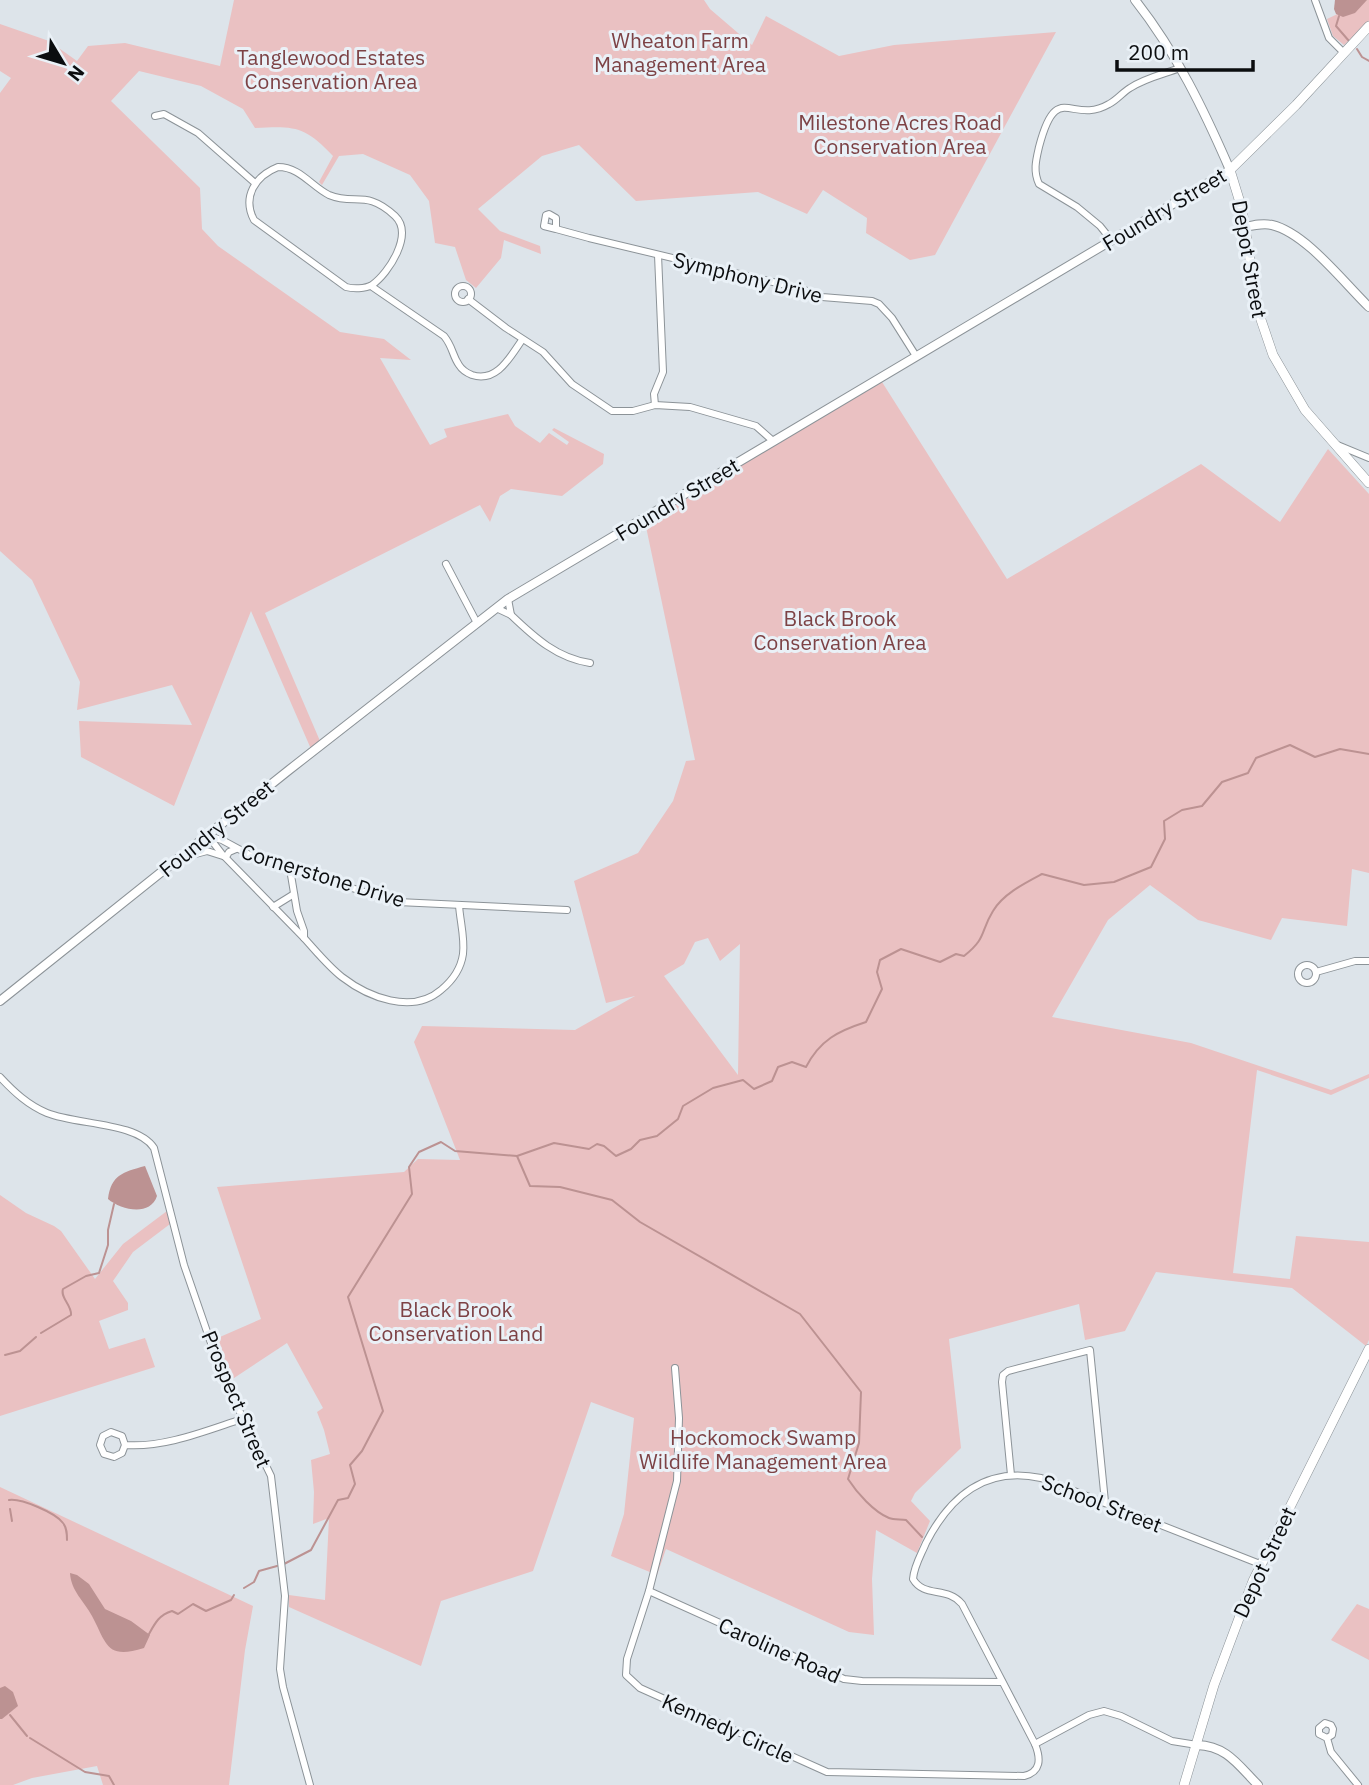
<svg xmlns="http://www.w3.org/2000/svg" width="1369" height="1785" viewBox="0 0 1369 1785" font-family="'IBM Plex Sans',sans-serif">
<style>
.green{fill:#eac1c2;fill-rule:evenodd}
.water{fill:#bc9292}
.lines{fill:none;stroke-linecap:round;stroke-linejoin:round}
.stream{stroke:#bc9292;stroke-width:2}
.minor-casing{stroke:#8c9398;stroke-width:8}
.major-casing{stroke:#8c9398;stroke-width:10}
.highway-casing{stroke:#8c9398;stroke-width:10}
.minor{stroke:#fff;stroke-width:6}
.major{stroke:#fff;stroke-width:8}
.highway{stroke:#fff;stroke-width:9}
.labels{text-anchor:middle;dominant-baseline:central;stroke-width:6;stroke-linejoin:round;paint-order:stroke}
.park-label{font-size:21px;fill:#7d4245;stroke:#eaf1f7}
.street-label{font-size:21px;fill:#0b0d0f;stroke:#eaf1f7}
</style>
<rect width="100%" height="100%" fill="#dde4ea"/>
<g class="green">
<path d="M234,0h470l6,9 42,36 14,-29 73,40 55,-11 162,-13 -121,223 -25,5 -44,-27 1,-15 -44,-28 -16,24 -49,-22 -122,9 -57,-56 -37,11 -64,53 22,22 40,15 1,8 -37,-14 -3,18 -25,30 -10,-8 -11,-33 -20,-4 -6,-42 -19,-26 -47,-21 -24,2 -17,29 -3,-3 14,-26c-28,-30 -38,-30 -78,-28l-12,-19 -42,-23 -62,-15 -28,30 89,87 2,41 16,17 122,86 44,7 27,21 -31,-2 50,87 17,-8 -3,-8 64,-15 7,12 25,17 9,-10 18,12 2,-3 -17,-12 2,-2 50,26 -1,10 -41,32 -51,-7 -11,7 -10,26 -10,-17 -215,108 55,128 -9,8 -60,-138 -77,195 -93,-49 -2,-36 113,4 -20,-40 -95,25 3,-28 -48,-102 -32,-29v-458l11,-15 -11,-7v-47l49,17 28,20 11,-15 37,-3 95,23z"/>
<polygon points="1349,0 1369,0 1369,22 1344,45 1333,36 1327,19 1346,10"/>
<path d="M882,382l125,197 194,-115 79,58 48,-73 41,45v379l-17,-4 -5,57 -65,-8 -11,22 -73,-20 -48,-35 -42,35 -56,97 139,26 140,47 38,-16v4l-38,17 -74,-25 -24,203 57,6 6,-43 73,6v98l-3,6 -74,-58 -136,-16 -31,59 -40,9 -6,-36 -130,35 12,109 -46,45 -4,8 19,20 -13,32 -41,-23 -4,49 2,56 -25,-3 -183,-83 -9,26 -46,-19 13,-42 10,-96 -43,-16 -58,169 -92,30 -20,65 -132,-59v-12l36,5 4,-82 -16,6 1,-32 -3,-32 19,-6 -6,-24 -7,-18 6,-4 -36,-65 -59,39 -15,-42 48,-21 -44,-132 187,-15 14,-13 42,1 -46,-118 8,-16 153,4 60,-34 -29,7 -32,-122 64,-28 35,-52 13,-40 9,-1 -50,-238zM708,938l12,23 20,-17 -2,131 -74,-99 20,-12 11,-22z"/>
<polygon points="0,1195 26,1213 54,1226 61,1231 95,1279 123,1244 167,1211 170,1224 133,1252 113,1281 128,1303 128,1310 99,1321 109,1349 145,1338 155,1367 0,1416"/>
<polygon points="0,1487 253,1606 245,1650 229,1785 103,1785 97,1766 32,1778 13,1785 0,1785"/>
<polygon points="1357,1604 1369,1609 1369,1660 1331,1640"/>
</g>
<g class="water">
<polygon points="1335,0 1367,0 1355,13 1343,17 1336,14 1334,9"/>
<path d="M145,1166l12,30c-7,21 -36,14 -49,3 3,-24 15,-27 37,-33z"/>
<path d="M70,1573l7,2 12,9 16,25 26,12 19,14 -6,13c-38,12 -37,-4 -52,-32 -8,-15 -21,-25 -22,-43z"/>
<polygon points="5,1686 13,1692 18,1706 2,1719 0,1719 0,1688"/>
</g>
<g class="lines">
<g class="stream">
<polyline points="1339,16 1336,26 1349,41"/>
<polyline points="1357,49 1362,57 1369,61"/>
<path d="M517,1156l13,30 30,1 52,13 28,22 160,92 61,78 -2,51 -11,36c9,14 26,33 41,39 5,2 12,1 17,2l16,17"/>
<path d="M41,1333l30,-18c1,-10 -11,-17 -8,-26l23,-13 13,-3 9,-28v-15l6,-26"/>
<polyline points="5,1355 20,1351 36,1337"/>
<path d="M9,1500c12,-2 47,13 54,23 4,5 4,11 4,17"/>
<polyline points="10,1509 12,1521"/>
<path d="M284,1564l27,-14 27,-50 10,-2 7,-14 -5,-19 12,-14 21,-40 -35,-114 64,-103 -3,-27 10,-15 22,-10 14,9 62,5 37,-13 35,6 8,-5 7,2 12,10 15,-7 9,-9 17,-4 21,-17 5,-13 30,-18 30,-8 11,9 18,-8 6,-14 14,-5 14,5c14,-27 32,-36 60,-45l16,-33 -5,-17 3,-12 21,-11 39,13 16,-8 8,2c23,-18 16,-24 29,-45 10,-17 32,-28 49,-37l42,11 30,-3 37,-15 14,-28 -1,-18 18,-11 20,-4 20,-24 26,-9 8,-15 34,-13 25,12 25,-8 29,5"/>
<polyline points="244,1588 254,1582 259,1571 277,1566"/>
<path d="M149,1634c6,-11 10,-19 23,-23l6,3 15,-10 13,7 25,-11 3,-5"/>
<polyline points="10,1715 27,1736"/>
<polyline points="30,1738 85,1772 109,1776 114,1785"/>
</g>
<g class="minor-casing">
<g id="minor">
<polyline points="1315,0 1329,38 1344,53"/>
<polyline points="155,116 164,114 198,133 255,183"/>
<path d="M278,167c22,0 33,19 51,28 26,11 37,-6 66,21 19,18 -6,57 -23,69 -7,4 -19,4 -26,2l-92,-67c-12,-23 1,-44 24,-53z"/>
<polyline points="556,229 544,226 546,215 549,214 556,218 556,229 589,238 802,289 822,297 872,301 879,304 892,318 916,356"/>
<path d="M1112,241l-12,-15 -23,-19 -38,-23c-6,-13 -3,-24 0,-37 18,-69 32,-21 70,-43 8,-4 14,-12 21,-16 15,-10 34,-14 50,-20"/>
<path d="M371,286l73,50c9,11 8,19 15,29 3,5 8,8 13,10 25,8 38,-18 50,-35"/>
<circle cx="463" cy="294" r="8"/>
<polyline points="468,299 506,328 543,352 572,384 612,411 633,411 655,405 690,407 756,426 773,441"/>
<polyline points="655,405 654,394 663,372 658,255"/>
<polyline points="1335,444 1369,458"/>
<polyline points="446,564 477,623"/>
<polyline points="496,608 511,615 508,599"/>
<path d="M511,615c24,23 46,43 79,48"/>
<polyline points="208,836 222,840 259,860 398,902 567,910"/>
<polyline points="209,837 222,854 304,938"/>
<polyline points="181,858 207,851 226,857 229,852 236,849"/>
<path d="M290,869l7,42 7,20v7c12,13 24,28 38,39 26,20 70,38 99,13 11,-9 20,-22 22,-36 2,-16 -3,-33 -4,-49"/>
<polyline points="273,907 294,894"/>
<circle cx="1307" cy="974" r="9"/>
<polyline points="1316,972 1355,961 1369,961"/>
<path d="M0,1077c14,15 28,28 47,36 30,12 90,9 107,35l30,117 38,110 49,101 14,120 -5,73 3,18 27,98"/>
<path d="M675,1368l4,50 -2,63 -28,110 -22,68 -1,16 14,13 187,84 197,4c17,-4 17,-17 11,-32l-73,-140c-15,-18 -38,-6 -49,-25 1,-13 8,-24 13,-36 24,-47 59,-77 115,-65l219,86"/>
<path d="M125,1445l-3,8 -8,4 -10,-3 -4,-9 3,-9 8,-4 11,4 3,9c39,3 80,-14 117,-26"/>
<polyline points="1011,1475 1002,1382 1003,1375 1008,1371 1090,1350 1105,1502"/>
<polyline points="649,1591 844,1679 862,1681 1002,1682"/>
<polyline points="1327,1738 1332,1735 1333,1729 1331,1725 1325,1723 1319,1728 1319,1734 1327,1738 1331,1752 1358,1785"/>
<polyline points="1035,1744 1089,1715 1104,1711 1121,1716 1172,1741 1197,1745"/>
</g>
</g>
<g class="major-casing">
<g id="major">
<path d="M1245,227c9,-2 18,-4 27,-2 34,8 72,58 97,82"/>
<path d="M0,1001l289,-231 219,-171 722,-429c-26,-60 -54,-118 -95,-170"/>
<path d="M1197,1745c30,1 41,20 61,40"/>
</g>
</g>
<g class="highway-casing">
<g id="highway">
<polyline points="1369,26 1296,105 1230,170 1242,209 1258,311 1273,355 1305,410 1369,483"/>
<polyline points="1184,1785 1214,1685 1253,1581 1369,1349"/>
</g>
</g>
<use href="#minor" class="minor"/>
<use href="#major" class="major"/>
<use href="#highway" class="highway"/>
</g>
<g class="labels">
<g class="park-label">
<text x="680" y="40">Wheaton Farm<tspan x="680" dy="24">Management Area</tspan></text>
<text x="331" y="57">Tanglewood Estates<tspan x="331" dy="24">Conservation Area</tspan></text>
<text x="900" y="122">Milestone Acres Road<tspan x="900" dy="24">Conservation Area</tspan></text>
<text x="840" y="618">Black Brook<tspan x="840" dy="24">Conservation Area</tspan></text>
<text x="456" y="1309">Black Brook<tspan x="456" dy="24">Conservation Land</tspan></text>
<text x="763" y="1437">Hockomock Swamp<tspan x="763" dy="24">Wildlife Management Area</tspan></text>
</g>
<g class="street-label">
<text transform="translate(1164 209) rotate(-31)">Foundry Street</text>
<text transform="translate(1250 259) rotate(80)">Depot Street</text>
<text transform="translate(748 277) rotate(14)">Symphony Drive</text>
<text transform="translate(677 499) rotate(-31)">Foundry Street</text>
<text transform="translate(216 828) rotate(-39)">Foundry Street</text>
<text transform="translate(323 875) rotate(17)">Cornerstone Drive</text>
<text transform="translate(237 1399) rotate(67)">Prospect Street</text>
<text transform="translate(1102 1503) rotate(21)">School Street</text>
<text transform="translate(1264 1562) rotate(-65)">Depot Street</text>
<text transform="translate(780 1650) rotate(24)">Caroline Road</text>
<text transform="translate(728 1728) rotate(24)">Kennedy Circle</text>
</g>
</g>
<g transform="translate(63 63) rotate(128)" stroke="#eaf1f7" stroke-width="5" paint-order="stroke">
<path d="M0-5L12 26L0 18L-12 26Z" fill="#0b0d0f"/>
<text y="-10" font-size="19" font-weight="bold" text-anchor="middle" fill="#0b0d0f">N</text>
</g>
<path d="M1117 60v10h136v-10" fill="none" stroke="#0b0d0f" stroke-width="3.5"/>
<text x="1128" y="60" font-size="21" fill="#0b0d0f" stroke="#eaf1f7" stroke-width="5" paint-order="stroke">200 m</text>
</svg>
